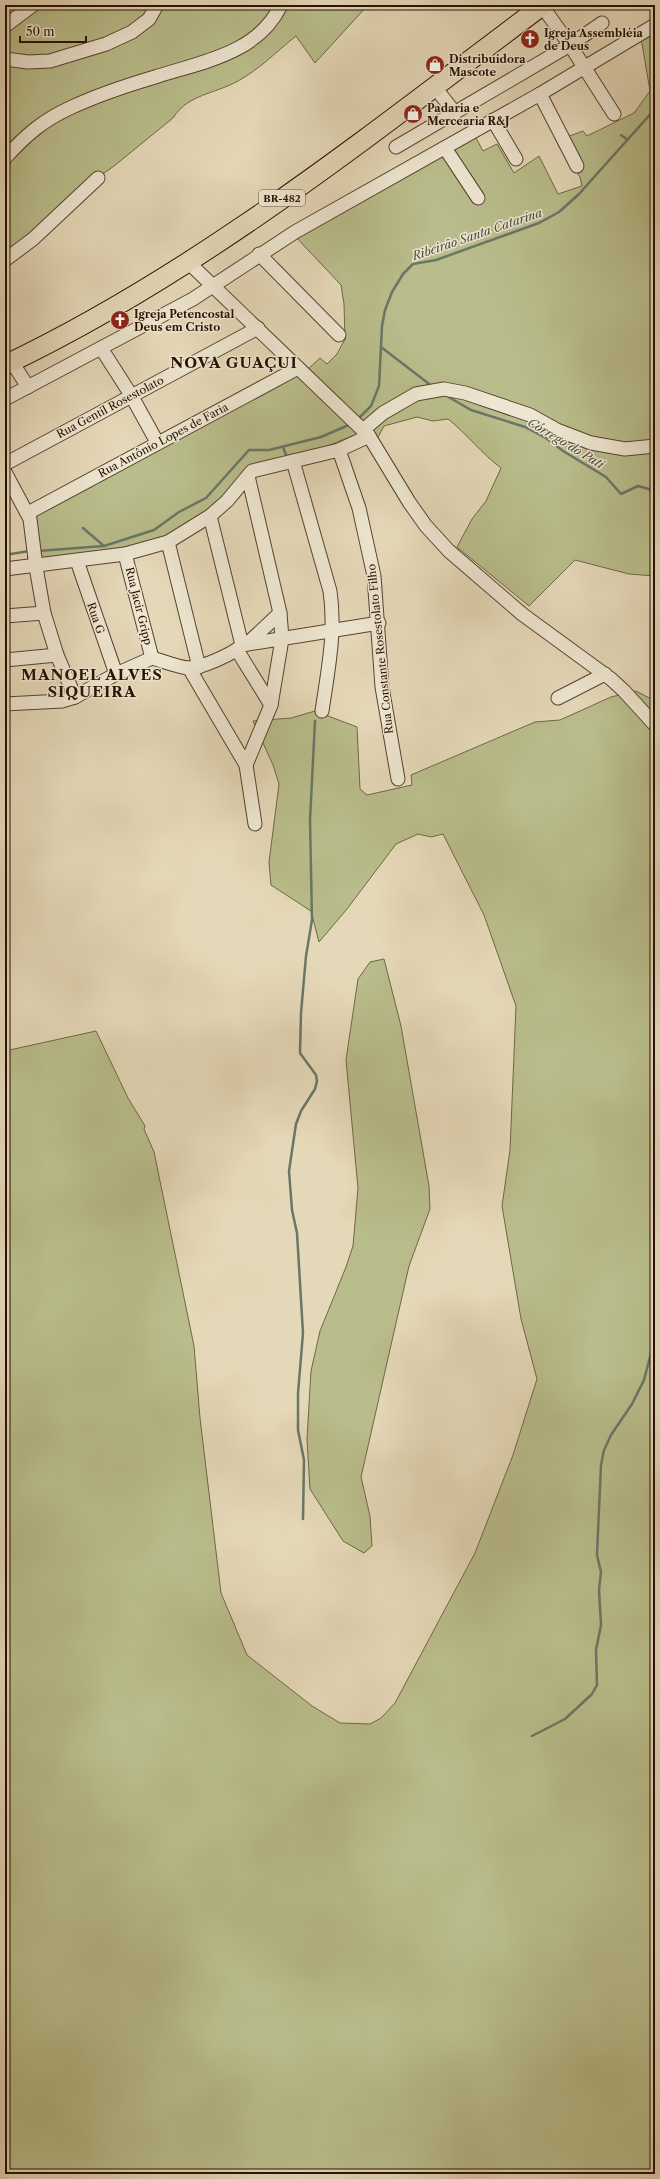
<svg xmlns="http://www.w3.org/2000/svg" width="660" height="2179" viewBox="0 0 660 2179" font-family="'Libre Caslon Text',serif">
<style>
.green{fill:#b9bd8b;stroke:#706646}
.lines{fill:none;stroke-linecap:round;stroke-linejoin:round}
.stream{stroke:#6a7667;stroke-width:2.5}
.minor-casing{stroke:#56422f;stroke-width:15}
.highway-casing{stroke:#271001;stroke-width:21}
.minor{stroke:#eee6d1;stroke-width:13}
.highway{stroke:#e5d8b8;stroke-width:19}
.labels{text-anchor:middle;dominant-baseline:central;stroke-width:3;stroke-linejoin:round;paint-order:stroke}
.shield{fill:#eee6d1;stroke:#63503f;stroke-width:1}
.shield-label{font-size:10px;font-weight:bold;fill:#271001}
.poi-label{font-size:11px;font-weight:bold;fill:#271001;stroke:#eee6d1;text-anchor:start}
.street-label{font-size:11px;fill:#271001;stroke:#eee6d1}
.water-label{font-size:12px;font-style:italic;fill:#4e4c3c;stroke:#eee6d1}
.district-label{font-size:15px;font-weight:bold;letter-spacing:1px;fill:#271001;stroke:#eee6d1}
</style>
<rect width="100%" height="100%" fill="#e5d8b8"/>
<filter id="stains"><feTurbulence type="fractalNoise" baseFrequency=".005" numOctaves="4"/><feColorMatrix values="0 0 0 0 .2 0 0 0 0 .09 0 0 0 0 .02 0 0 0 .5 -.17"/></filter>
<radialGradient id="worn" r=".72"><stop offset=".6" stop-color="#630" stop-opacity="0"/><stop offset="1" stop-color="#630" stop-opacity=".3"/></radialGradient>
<g class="green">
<path d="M5,5h363l-53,58 -19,-27c-19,15 -36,33 -58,45 -23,13 -50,13 -65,37l-59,48 -31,22 -78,74z"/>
<path d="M655,30v546l-26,-2 -54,-14 -46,46 -72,-59 15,-28 14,-18 15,-33c-19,-14 -34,-34 -53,-49l-15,2 -16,-4 -33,9 -7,13 -8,1 -12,-6 -30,12 -1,3 -77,20 -32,36 -58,36 -25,9 -105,15 -5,-43 252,-138 30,-13 14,-13 7,6 10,-10 8,-15 -1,-35 -3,-19 -47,-50 181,-99 8,15 14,-7 17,29 25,-17 19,38 24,-8 -2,-9 -22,-32 6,-7 19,-7 4,5 47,-23 16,-22 -9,-53z"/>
<polygon points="636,691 655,701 655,2174 5,2174 5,1051 96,1031 128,1098 145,1126 144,1129 154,1152 194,1346 200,1418 221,1593 247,1655 312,1706 340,1723 370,1724 381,1718 395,1703 475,1553 513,1455 537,1379 521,1319 502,1206 510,1150 516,1006 484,915 443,834 431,837 418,834 396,844 347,909 319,942 311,911 271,885 269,862 279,784 273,765 253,721 291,718 315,711 357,727 360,789 367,795 412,785 411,775 535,722 560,720 611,697"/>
<polygon points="384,959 401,1026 429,1186 430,1209 409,1266 361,1477 370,1516 372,1546 364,1553 343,1541 310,1489 307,1439 311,1371 320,1331 346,1267 353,1246 358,1188 346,1060 358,979 370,962"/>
</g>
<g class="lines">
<g class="stream">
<polyline points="621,135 628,140"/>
<polyline points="381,347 433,387"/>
<polyline points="445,395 471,410 525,427 546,438 563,451 606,477 621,494 638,486 649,489 655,498"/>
<polyline points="357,420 371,406 379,386 382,326 385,310 392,292 403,274 413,264 436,260 539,223 559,212 579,194 655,109"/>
<polyline points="283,447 286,455"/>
<polyline points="83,528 104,546"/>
<polyline points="38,551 104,546 154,530 179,512 206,498 249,450 269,450 321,437 351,424"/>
<polyline points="5,555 29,551"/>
<polyline points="303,1519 304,1460 298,1430 298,1393 303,1333 297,1233 292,1210 289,1171 296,1124 301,1111 315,1089 317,1081 316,1075 300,1053 301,1013 306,956 312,920 310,820 315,721"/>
<polyline points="532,1736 565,1719 592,1694 597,1685 596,1650 601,1625 599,1590 601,1572 597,1555 601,1465 604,1450 611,1435 632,1404 644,1380 655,1338"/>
</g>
<g class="minor-casing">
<g id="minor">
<polyline points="542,6 570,45 614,114"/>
<polyline points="5,26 33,5"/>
<polyline points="5,59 28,62 50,61 106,44 132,32 149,19 157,5"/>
<polyline points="434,86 455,113"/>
<polyline points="540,94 577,166"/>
<polyline points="493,120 516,159"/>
<polyline points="396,147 570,45 602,23"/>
<polyline points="445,148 478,198"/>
<path d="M5,158c21,-23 38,-38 67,-51 26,-12 56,-22 83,-30 46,-15 103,-23 126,-72"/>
<polyline points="259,254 339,335"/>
<polyline points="5,260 33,239 98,178"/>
<polyline points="188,262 369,436 409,502 426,526 449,551 522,614 611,679 624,691 655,725"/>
<polyline points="101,348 131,395 157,442"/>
<polyline points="12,362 28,387"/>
<polyline points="5,399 193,299 295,232 540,94 655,25"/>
<polyline points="363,430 383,413 416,394 444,389 465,393 530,415 557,430 591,443 625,449 655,446"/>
<polyline points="339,450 359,508 374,576 382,687 398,779"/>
<path d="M293,461l37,130c6,41 -2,79 -8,120"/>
<polyline points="5,464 258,328"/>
<polyline points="5,472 30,519 36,567 44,613 57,655 75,697"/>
<polyline points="28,513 298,368"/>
<polyline points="210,516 242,645"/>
<polyline points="168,542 199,667"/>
<polyline points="125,554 152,658"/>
<polyline points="77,561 116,674"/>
<polyline points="5,569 125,554 168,542 210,516 227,501 252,471 339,450 369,436"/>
<polyline points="5,616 44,613"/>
<polyline points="247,644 280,613"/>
<polyline points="237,650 271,705"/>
<polyline points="5,660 57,655"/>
<polyline points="189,668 246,765 255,824"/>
<polyline points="558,698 605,674"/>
<path d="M5,704l57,-3 13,-4 41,-23 36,-16c11,3 25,9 36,10 12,1 47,-15 54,-23l137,-22"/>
<polyline points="246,765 271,705 282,639 280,613 248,476"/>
</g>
</g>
<g class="highway-casing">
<path id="highway" d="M5,365c195,-93 366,-231 538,-360"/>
</g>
<use href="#minor" class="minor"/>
<use href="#highway" class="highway"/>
</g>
<defs>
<g id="church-disc" transform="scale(1)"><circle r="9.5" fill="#8f2418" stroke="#eee6d1"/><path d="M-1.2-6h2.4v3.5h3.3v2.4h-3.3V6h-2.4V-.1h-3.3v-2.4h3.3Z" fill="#fff"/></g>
<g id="shop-disc" transform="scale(1)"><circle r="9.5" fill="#8f2418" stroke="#eee6d1"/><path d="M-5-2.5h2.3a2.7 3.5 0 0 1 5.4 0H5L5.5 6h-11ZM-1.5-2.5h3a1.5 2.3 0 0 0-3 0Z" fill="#fff"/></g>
</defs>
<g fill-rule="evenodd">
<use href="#church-disc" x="530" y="39"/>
<use href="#shop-disc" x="435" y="65"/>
<use href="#shop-disc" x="413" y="114"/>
<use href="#church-disc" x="120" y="320"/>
</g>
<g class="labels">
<rect class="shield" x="259" y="190" width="46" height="16" rx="3"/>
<g class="shield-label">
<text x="282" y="198">BR-482</text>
</g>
<g class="poi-label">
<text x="544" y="33">Igreja Assembléia<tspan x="544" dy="13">de Deus</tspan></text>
<text x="449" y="59">Distribuidora<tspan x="449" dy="13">Mascote</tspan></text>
<text x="427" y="108">Padaria e<tspan x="427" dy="13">Mercearia R&amp;J</tspan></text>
<text x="134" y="314">Igreja Petencostal<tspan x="134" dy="13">Deus em Cristo</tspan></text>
</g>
<g class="street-label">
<text transform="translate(110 407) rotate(-28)">Rua Gentil Rosestolato</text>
<text transform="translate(163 440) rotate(-28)">Rua Antônio Lopes de Faria</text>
<text transform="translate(139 606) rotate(76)">Rua Jacir Gripp</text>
<text transform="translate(96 618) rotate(71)">Rua G</text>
<text transform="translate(380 649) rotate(-96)">Rua Constante Rosestolato Filho</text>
</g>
<g class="water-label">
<text transform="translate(477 234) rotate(-19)">Ribeirão Santa Catarina</text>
<text transform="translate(566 443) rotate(31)">Córrego do Pati</text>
</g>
<g class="district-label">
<text x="234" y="362">NOVA GUAÇUI</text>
<text x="92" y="674">MANOEL ALVES<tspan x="92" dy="17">SIQUEIRA</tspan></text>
</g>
</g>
<rect width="660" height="2179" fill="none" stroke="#e5d8b8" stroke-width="20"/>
<rect x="6" y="6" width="648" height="2167" fill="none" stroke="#271001" stroke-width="2"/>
<rect x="10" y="10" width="640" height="2159" fill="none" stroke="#271001"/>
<path d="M20 36v6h66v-6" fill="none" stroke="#271001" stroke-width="2"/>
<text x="26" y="36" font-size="12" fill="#271001" stroke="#eee6d1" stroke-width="3" paint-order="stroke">50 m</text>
<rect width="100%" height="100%" filter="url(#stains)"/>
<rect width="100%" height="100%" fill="url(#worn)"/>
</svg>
